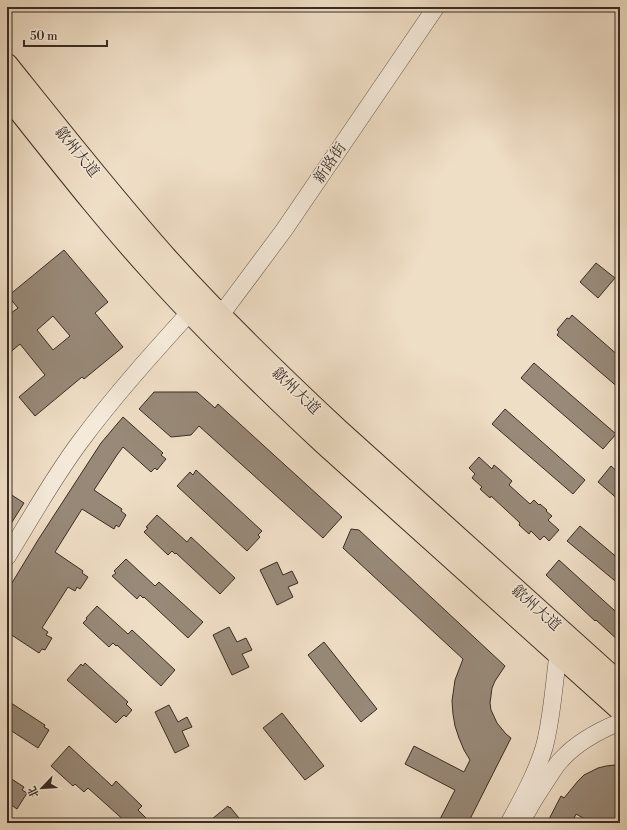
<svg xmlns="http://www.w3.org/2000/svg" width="627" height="830" viewBox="0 0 627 830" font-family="'Libre Bodoni','Noto Serif SC',serif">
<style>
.building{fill:#988978;stroke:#392c23;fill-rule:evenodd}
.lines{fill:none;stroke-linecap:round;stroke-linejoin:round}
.minor-casing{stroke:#66584c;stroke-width:18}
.highway-casing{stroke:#392c23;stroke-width:24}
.minor{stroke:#f5eada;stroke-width:17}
.highway{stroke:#efdec6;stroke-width:22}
.labels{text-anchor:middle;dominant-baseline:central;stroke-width:3;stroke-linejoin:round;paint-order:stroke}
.street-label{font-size:15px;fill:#392c23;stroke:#f5eada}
</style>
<rect width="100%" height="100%" fill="#efdec6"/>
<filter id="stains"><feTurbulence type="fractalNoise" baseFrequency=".005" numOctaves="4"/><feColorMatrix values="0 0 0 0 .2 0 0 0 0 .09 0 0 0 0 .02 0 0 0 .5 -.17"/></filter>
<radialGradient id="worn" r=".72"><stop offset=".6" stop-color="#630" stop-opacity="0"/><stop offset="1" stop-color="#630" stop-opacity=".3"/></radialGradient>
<g class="building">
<path d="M64,250l44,52 -13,11 28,34 -39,32 -2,-2 -47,39 -16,-19 26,-22 -25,-31 -13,11v-39l11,-8 -10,-12zM53,316l17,20 -17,14 -16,-20z"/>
<polygon points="596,263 615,278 598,298 580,282"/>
<polygon points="572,315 620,357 620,389 557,335 559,332 557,330 567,318 569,319"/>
<polygon points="534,363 616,434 603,449 521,378"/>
<polygon points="154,392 197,392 215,408 218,404 342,517 323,538 199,426 191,435 171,437 139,409"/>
<polygon points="505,409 585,480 573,494 492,424"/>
<polygon points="123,417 163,453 161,455 166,459 157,470 155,468 151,472 123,447 117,455 94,490 122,509 121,511 126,515 119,527 116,525 114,529 82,509 55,552 83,571 82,573 88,577 80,589 77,587 75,591 68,587 42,628 48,632 46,635 52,638 45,650 42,649 39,653 7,632 7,591 38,540 101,443"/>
<polygon points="479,457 492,469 494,465 499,469 512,481 509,485 530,504 534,500 539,505 540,504 547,510 546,511 552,516 548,520 559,530 549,541 544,536 540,540 531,531 529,534 519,525 520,523 491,496 490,498 480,489 482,487 472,478 475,474 469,468"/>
<polygon points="611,466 620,474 620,501 598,482"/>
<polygon points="196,470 262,531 258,535 260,537 247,551 177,486 190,472 193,475"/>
<polygon points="7,492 24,503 7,530"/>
<polygon points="157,515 187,542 191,537 235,578 220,594 176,553 175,554 172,551 168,555 144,532 148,528 146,527"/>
<polygon points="580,526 620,560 620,585 567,541"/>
<polygon points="351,529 359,530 505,666 495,681 492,688 490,703 491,710 497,723 506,734 511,738 468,823 438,823 455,790 405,764 414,746 464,772 470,760 464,750 459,738 455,726 453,714 452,701 455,680 463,659 343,548"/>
<polygon points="126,559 155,586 159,582 203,622 188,638 144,597 143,598 140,595 137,599 112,576 116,573 114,571"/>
<polygon points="559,560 615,611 620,613 620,642 596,620 595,621 546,575"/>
<polygon points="277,562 283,575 292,571 298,583 288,587 293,597 277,605 260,570"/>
<polygon points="97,606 128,634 132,630 175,670 161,686 117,645 116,646 113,643 109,647 83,623 87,619 86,618"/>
<polygon points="229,627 237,642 246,638 252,650 242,654 249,667 232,675 213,635"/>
<polygon points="324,642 377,709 361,722 308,655"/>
<polygon points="85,663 128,702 126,704 132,710 126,717 124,715 116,723 67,680 81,664 83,666"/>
<polygon points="11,703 45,725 44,727 49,730 38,748 7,728 7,704 10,705"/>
<polygon points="169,705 178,722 187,717 192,727 182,731 189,746 175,753 155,712"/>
<polygon points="282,713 324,766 305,780 263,728"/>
<polygon points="69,746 112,786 116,781 142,806 138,810 146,818 142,823 127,823 88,788 84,792 75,784 73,786 51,766"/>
<polygon points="615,765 620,765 620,823 592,823 576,814 572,823 547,823 561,796 564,798 578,781 584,775 598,768 606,766"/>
<polygon points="7,776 24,787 22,790 27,793 17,809 7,802"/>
<polygon points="228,806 229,808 230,807 243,823 207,823"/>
</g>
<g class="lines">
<g class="minor-casing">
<g id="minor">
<polyline points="220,316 284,230 436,7"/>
<path d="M7,557c24,-39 46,-79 73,-115 34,-46 72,-88 110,-130"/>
<path d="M527,812c6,-12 14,-23 21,-34 4,-6 8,-13 13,-18 16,-18 37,-29 59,-38"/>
<path d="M509,823c13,-24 27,-49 35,-75 8,-29 10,-64 14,-94"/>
</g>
</g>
<g class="highway-casing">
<g id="highway">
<path d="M7,65c52,65 104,131 160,194 54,60 112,116 171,171l282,254"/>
<path d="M7,95c48,60 95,121 147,178 54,60 112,116 171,171l295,265"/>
</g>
</g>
<use href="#minor" class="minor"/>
<use href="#highway" class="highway"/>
</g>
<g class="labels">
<g class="street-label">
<text transform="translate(77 152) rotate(51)">歙州大道</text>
<text transform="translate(330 163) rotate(-56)">新路街</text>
<text transform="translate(296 391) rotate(44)">歙州大道</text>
<text transform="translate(536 608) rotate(42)">歙州大道</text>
</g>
</g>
<rect width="627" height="830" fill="none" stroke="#efdec6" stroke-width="24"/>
<rect x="8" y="8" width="611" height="814" fill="none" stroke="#392c23" stroke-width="2"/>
<rect x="12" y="12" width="603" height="806" fill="none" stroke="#392c23"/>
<g transform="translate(42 788) rotate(245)" stroke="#f5eada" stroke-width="3" paint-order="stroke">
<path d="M0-3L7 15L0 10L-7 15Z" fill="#392c23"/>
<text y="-6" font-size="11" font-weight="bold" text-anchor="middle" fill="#392c23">北</text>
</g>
<path d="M24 40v6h83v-6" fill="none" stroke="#392c23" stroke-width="2"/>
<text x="30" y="40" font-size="12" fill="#392c23" stroke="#f5eada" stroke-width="3" paint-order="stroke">50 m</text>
<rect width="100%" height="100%" filter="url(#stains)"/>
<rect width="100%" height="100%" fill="url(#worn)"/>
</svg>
